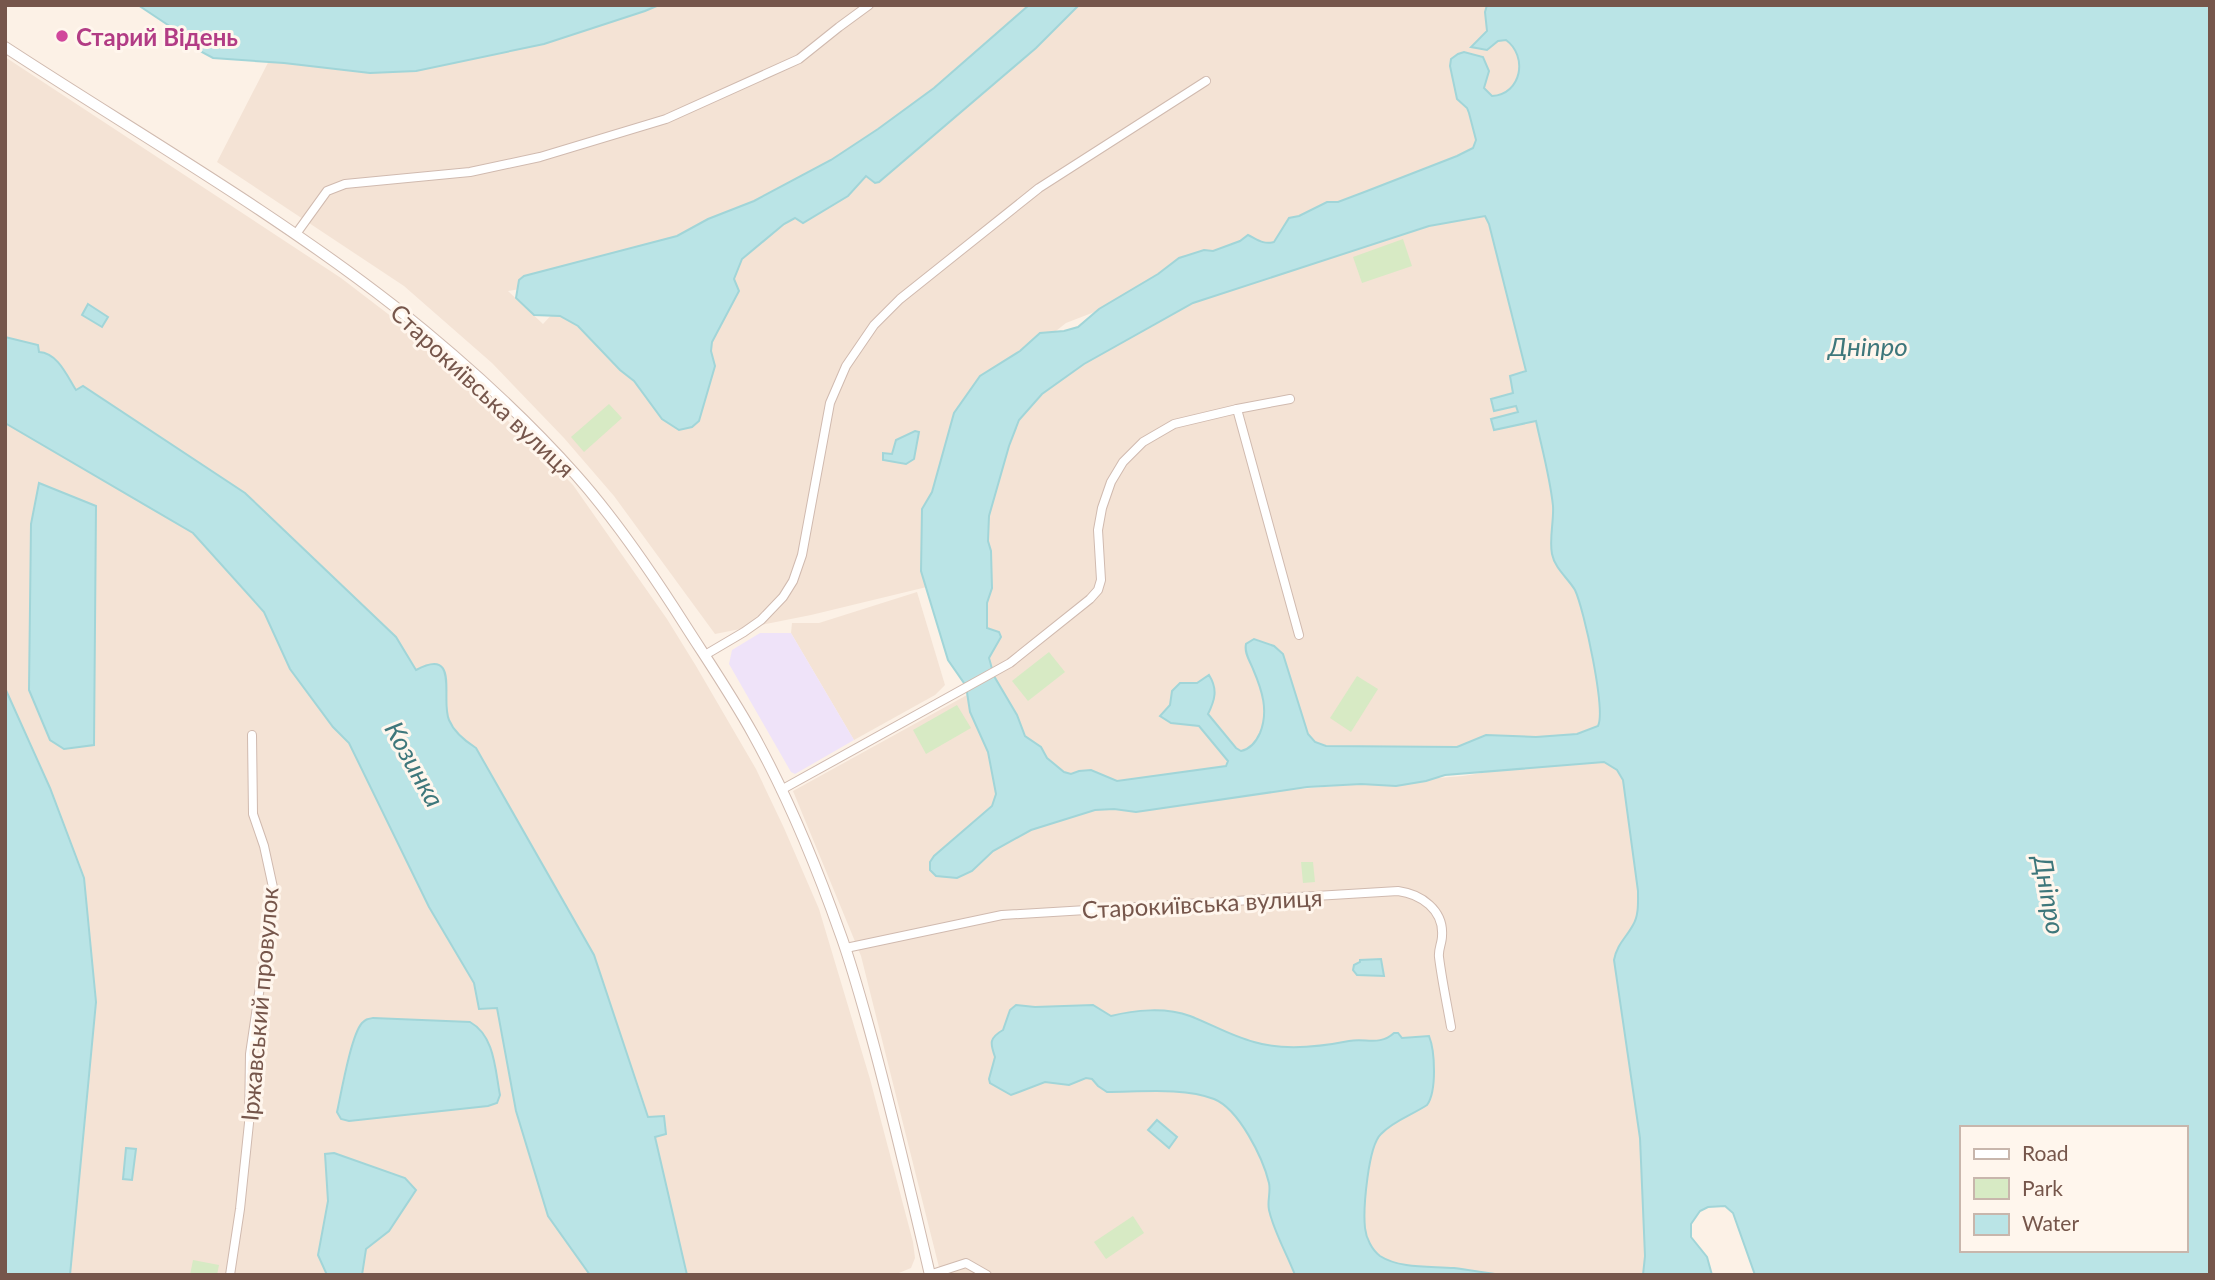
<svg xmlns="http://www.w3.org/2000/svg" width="2215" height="1280" viewBox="0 0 2215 1280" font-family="Lato,sans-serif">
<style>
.residential{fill:#f4e3d5}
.education{fill:#efe3f9}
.green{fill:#d7eac4}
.water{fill:#bae4e6;stroke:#a1d5d8;stroke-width:2;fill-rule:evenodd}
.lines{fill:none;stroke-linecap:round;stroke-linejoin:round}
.minor-casing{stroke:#d0baaf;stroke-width:10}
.tertiary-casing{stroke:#d0baaf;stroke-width:12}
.minor{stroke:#fff;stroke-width:8}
.tertiary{stroke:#fff;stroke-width:10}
.hotel-dot{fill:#d1479c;stroke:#fff6ed;stroke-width:2.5}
.labels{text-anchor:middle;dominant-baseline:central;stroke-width:6;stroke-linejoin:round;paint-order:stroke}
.hotel-label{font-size:24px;font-weight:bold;fill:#b23c85;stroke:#fff6ed;text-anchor:start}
.street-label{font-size:24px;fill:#76564b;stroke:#fff6ed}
.water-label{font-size:26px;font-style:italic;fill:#3e777b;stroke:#fff6ed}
</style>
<rect width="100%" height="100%" fill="#fcf1e6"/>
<g class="residential">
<polygon points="614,5 1051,5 864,152 678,245 557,283 508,291 543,324 568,297 693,380 742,255 1066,5 1516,5 1534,89 1482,162 1066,323 975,396 935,585 811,615 715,634 614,496 564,438 492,363 404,286 217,162 274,51"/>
<polygon points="5,57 341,278 409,330 532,443 573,485 667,619 696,666 756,769 784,828 819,909 870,1079 913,1242 915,1258 911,1268 894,1275 687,1275 654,1136 664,1117 648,1117 594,955 476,748 463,739 448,719 446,677 416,670 396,637 79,389 76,390 39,352 37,345 5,337"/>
<polygon points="1503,194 1617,736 1114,790 1045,776 1003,728 966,585 1009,410 1230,271"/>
<polygon points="5,423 193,533 264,612 290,669 333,727 349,743 429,907 474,983 479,1009 497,1008 516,1111 548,1216 590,1275 70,1275 96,1002 84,878 50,788 5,688"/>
<polygon points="917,592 945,685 935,695 854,740 791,633 792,623 819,623"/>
<polygon points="976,690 1093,805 1463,776 1628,749 1681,1275 941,1275 861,956 793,791"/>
</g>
<polygon class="education" points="760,633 791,633 854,740 795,774 791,772 729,664 732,650"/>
<g class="green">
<polygon points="1403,239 1412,266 1362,283 1353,257"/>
<polygon points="609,404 622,418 584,452 571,437"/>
<polygon points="1049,652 1065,672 1028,701 1012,681"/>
<polygon points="1357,676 1378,689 1351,732 1330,718"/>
<polygon points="957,705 971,728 926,754 913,730"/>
<polygon points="1301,862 1313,862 1315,882 1303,883"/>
<polygon points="1133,1216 1144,1233 1106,1259 1094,1242"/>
<polygon points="193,1260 219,1265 217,1275 190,1275"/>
</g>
<g class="water">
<polygon points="138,5 659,5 645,11 544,44 416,71 370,73 284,63 213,58 198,50 183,35"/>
<polygon points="1029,5 1079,5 1036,48 879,182 875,183 866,176 848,196 803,223 795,218 784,224 742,259 734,279 739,291 712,342 711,351 715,366 699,421 692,427 679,430 662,419 634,381 620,370 578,326 560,316 534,315 516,298 519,280 524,276 677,236 708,219 754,201 831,160 878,129 934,88"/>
<path d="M1487,5h723v1270h-455l-22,-62 -8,-7 -17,1 -8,4 -9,13v13l16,20 5,18h-69l2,-19 -5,-118 -26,-178c3,-16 12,-22 19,-35 6,-10 5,-23 5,-34l-15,-111 -6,-10 -13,-8 -159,13 -19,6 -30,5 -35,-2 -54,3 -171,25 -22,-3 -19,1 -64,20 -38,21 -21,20 -15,7 -21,-2 -6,-6v-8l4,-6 58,-50 4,-12 -8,-42 -18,-40 -4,-26 -18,-26 -27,-89 1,-62 10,-17 22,-79 26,-37 40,-25 20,-18 24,-2 14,-4 21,-18 59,-35 21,-16 25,-8 9,1 27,-10 8,-6c9,4 15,10 26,7l15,-24 10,-2 28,-14h11l29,-11 90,-35 16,-8 3,-8 -7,-27 -2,-5 -10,-9 -7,-33 1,-7 7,-5 6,-2 19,5 6,14 -5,17 8,8c30,-2 36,-40 14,-56l-8,1 -11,9 -16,-3 16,-16 -2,-19zM1485,216l4,8 37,147 -16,5 3,17 -22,6 3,12 22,-5 2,6 -27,7 3,11 42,-9c6,28 14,56 17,85 1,15 -4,33 -1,48 3,15 16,24 23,36 9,19 31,120 23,136l-21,8 -41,3 -50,-2 -29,12 -131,-1 -11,-4 -7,-8 -25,-80 -9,-8 -20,-7 -8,5c-2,9 4,17 7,25 9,21 16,42 7,64 -4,9 -9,16 -19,18l-5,-3 -28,-34c7,-14 10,-25 1,-39l-12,8h-17l-8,8 -2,14 -10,11 11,7 28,3 29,35 -2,5 -109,15 -26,-11 -12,1 -8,3 -7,-2 -17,-14 -6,-11 -16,-11 -8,-21 -23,-39 -5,-18 12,-21 -2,-5 -12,-4v-25l5,-15 -1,-37 -3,-10 1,-25 20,-70 10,-26 23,-26 42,-30 109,-61 236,-77zM1961,1128h224v122h-224z"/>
<polygon points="88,304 108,317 102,327 82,315"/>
<path d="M5,337l33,8 1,7c19,1 28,24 37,38l7,-4 162,107 151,144 20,33c45,-24 24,30 33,50 5,12 16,21 27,28l118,207 54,162 16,-1 2,18 -11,3 32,138h-97l-42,-59 -32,-105 -19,-103 -18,1 -5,-26 -45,-76 -80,-164 -16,-16 -43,-58 -26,-57 -71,-79 -188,-110z"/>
<polygon points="915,431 919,432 914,459 906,464 883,460 883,453 892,454 896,440"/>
<polygon points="39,483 96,506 94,745 64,749 50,740 29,690 31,524"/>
<polygon points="5,688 50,788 84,878 96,1002 70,1275 5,1275"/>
<polygon points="1381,959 1384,976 1357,975 1353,970 1354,965 1360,962 1360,960"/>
<path d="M1016,1005l19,2 58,-2 18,11c23,-6 55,-9 79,0 21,8 41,20 64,26 30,9 65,5 95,-1 17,-3 31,5 45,-8h4l4,5 27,-2c6,15 8,55 -2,69 -15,10 -34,16 -46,29 -13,12 -18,75 -16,94 1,10 7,22 15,28 20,13 51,10 74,12 16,2 32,5 49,7h-208c-8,-21 -21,-43 -26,-65 -2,-9 2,-18 0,-27 -6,-25 -30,-74 -55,-84 -30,-12 -75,-7 -107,-7l-9,-6 -6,-7 -6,-1 -17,7 -24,-3 -34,13 -21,-12 -1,-4 6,-22c-5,-14 -6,-19 8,-27l7,-20z"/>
<path d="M373,1018l97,4c25,14 25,48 30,73l-3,8 -9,3 -139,15 -8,-2 -4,-7c4,-18 14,-77 25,-89 4,-4 5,-4 11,-5z"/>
<polygon points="1157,1120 1177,1137 1169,1148 1148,1130"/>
<polygon points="126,1148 136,1149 132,1180 123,1179"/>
<polygon points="334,1153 405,1178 416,1190 389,1231 366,1249 362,1275 327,1275 318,1255 328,1201 325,1154"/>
</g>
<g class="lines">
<g class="minor-casing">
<g id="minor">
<polyline points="296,234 327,191 345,184 470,172 540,157 666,119 799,59 839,27 869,5"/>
<polyline points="1237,409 1290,399"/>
<polyline points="705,655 744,632 761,620 783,597 793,581 802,555 830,403 846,366 874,325 900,299 1039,188 1206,81"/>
<polyline points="781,790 1010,663 1090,599 1098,590 1101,580 1098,530 1102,508 1111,482 1123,462 1143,442 1174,424 1237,409 1299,635"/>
<path d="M846,948l156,-33 396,-24c23,3 46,19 44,45 0,7 -4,14 -3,21 3,24 8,47 12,70"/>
<polyline points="230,1275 240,1209 249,1123 250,1054 274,892 264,846 253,814 252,735"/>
<polyline points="929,1275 966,1263 987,1275"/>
</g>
</g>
<g class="tertiary-casing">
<path id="tertiary" d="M5,47c130,85 266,163 389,259 64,51 128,108 182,169 41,46 76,98 109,150 23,36 47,71 68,109 35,63 63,131 87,199 10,27 18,56 26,84 24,85 44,172 64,258"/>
</g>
<use href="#minor" class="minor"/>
<use href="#tertiary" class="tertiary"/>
</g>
<circle class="hotel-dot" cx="62" cy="36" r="7"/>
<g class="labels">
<g class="hotel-label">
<text x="76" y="36">Старий Відень</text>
</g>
<g class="street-label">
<text transform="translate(483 390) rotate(43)">Старокиївська вулиця</text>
<text transform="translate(1202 903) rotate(-3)">Старокиївська вулиця</text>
<text transform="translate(259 1004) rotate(-85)">Іржавський провулок</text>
</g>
<g class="water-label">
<text x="1868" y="346">Дніпро</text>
<text transform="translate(415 764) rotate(61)">Козинка</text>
<text transform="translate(2050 895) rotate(80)">Дніпро</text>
</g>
</g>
<rect width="2215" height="1280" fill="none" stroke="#76564b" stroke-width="14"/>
<rect x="1960" y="1126" width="228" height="126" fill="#fff6ed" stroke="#c8b6ac" stroke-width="2"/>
<rect x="1974" y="1149" width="35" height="10" fill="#ffffff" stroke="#c8b6ac" stroke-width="2"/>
<text x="2022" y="1161" font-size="21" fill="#76564b">Road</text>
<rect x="1974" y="1178" width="35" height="21" fill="#d7eac4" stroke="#c8b6ac" stroke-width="2"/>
<text x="2022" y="1196" font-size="21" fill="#76564b">Park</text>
<rect x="1974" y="1214" width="35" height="21" fill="#bae4e6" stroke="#c8b6ac" stroke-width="2"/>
<text x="2022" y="1231" font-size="21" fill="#76564b">Water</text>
</svg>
